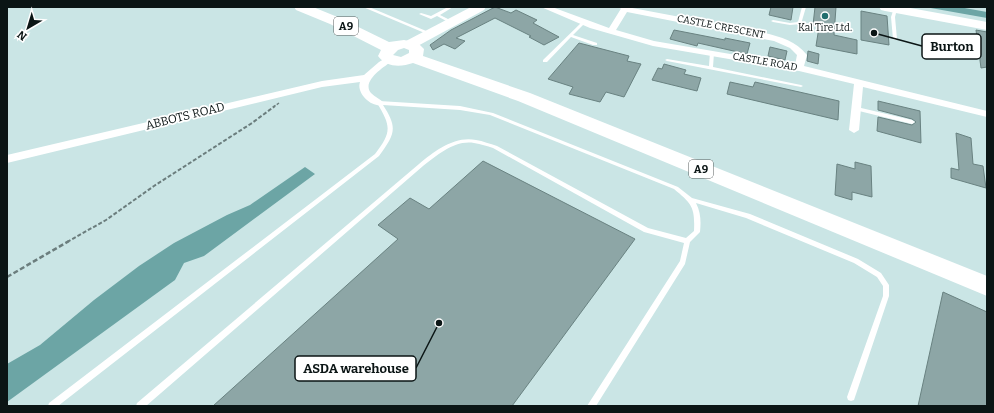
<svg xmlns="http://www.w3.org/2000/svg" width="994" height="413" viewBox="0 0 994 413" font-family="Bitter,serif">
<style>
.water{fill:#6ca5a5}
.building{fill:#8da6a6;stroke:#698281}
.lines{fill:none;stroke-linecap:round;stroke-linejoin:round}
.path-far2{stroke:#6b7d7d;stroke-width:1.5;stroke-dasharray:3 1.5;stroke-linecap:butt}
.path-far1{stroke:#6b7d7d;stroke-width:2;stroke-dasharray:4 2;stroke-linecap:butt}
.path{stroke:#6b7d7d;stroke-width:2.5;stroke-dasharray:5 2.5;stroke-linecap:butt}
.lane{fill:#fff;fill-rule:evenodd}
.street{fill:#fff;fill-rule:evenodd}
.secondary{fill:#fff;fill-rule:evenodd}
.primary{fill:#fff;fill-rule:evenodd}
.poi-dot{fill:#226e6e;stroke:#fff;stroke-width:1.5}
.labels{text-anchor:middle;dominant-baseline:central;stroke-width:3.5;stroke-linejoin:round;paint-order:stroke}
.far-street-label{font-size:10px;fill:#0b1515;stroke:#fff}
.far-poi-label{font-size:10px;fill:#0b1515;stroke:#fff}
.shield{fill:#fff;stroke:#545b5b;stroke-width:1}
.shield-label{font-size:11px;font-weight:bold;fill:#0b1515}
.street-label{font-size:12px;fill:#0b1515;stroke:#fff}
.leader{fill:none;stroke:#0b1515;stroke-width:1.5}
.callout-dot{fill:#0b1515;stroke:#fff;stroke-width:1.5}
.callout{fill:#fff;stroke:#0b1515;stroke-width:1.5}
.callout-label{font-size:13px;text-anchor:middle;font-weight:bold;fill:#0b1515}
</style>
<rect width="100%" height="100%" fill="#cae5e5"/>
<g class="water">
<polygon points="925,7 959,7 987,12 987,18"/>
<polygon points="305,167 315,174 204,256 184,263 175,280 7,402 7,364 40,345 94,300 139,266 174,243 227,215 250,205"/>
</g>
<g class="building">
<polygon points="495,7 511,13 516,10 537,20 533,23 559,37 544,45 529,37 531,36 495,18 456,38 465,41 455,49 444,44 433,50 430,45 451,30"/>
<polygon points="771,7 793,7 791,20 769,15"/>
<polygon points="815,7 836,7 834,35 857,40 857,54 816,46 819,27 813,25"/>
<polygon points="861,11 887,16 889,45 861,40"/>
<polygon points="674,30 725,40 725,38 750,43 747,54 698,43 697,46 670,39"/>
<polygon points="976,30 987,32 987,67 981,68"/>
<polygon points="579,43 629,56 627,61 641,64 624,97 606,92 600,102 569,94 573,87 548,79"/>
<polygon points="770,47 787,51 785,60 768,56"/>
<polygon points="808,51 819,54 818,64 807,61"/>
<polygon points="664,64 686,70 684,74 701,78 697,91 652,80 658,68 662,69"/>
<polygon points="730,82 753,87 755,82 839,101 838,120 727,94"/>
<polygon points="878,101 920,111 921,143 877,131 878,117 912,125 916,122 912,119 878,110"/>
<polygon points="956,133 971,138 973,164 983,166 986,188 951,178 951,168 959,170"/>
<polygon points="483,161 635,239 512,406 213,406 398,239 378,225 410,198 429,209"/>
<polygon points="855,162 871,166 872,197 852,192 852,200 835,195 837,164 855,169"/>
<polygon points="943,292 987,312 987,406 918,406"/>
</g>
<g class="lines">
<polyline class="path-far2" points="273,107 279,103"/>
<polyline class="path-far1" points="67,242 106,220 154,186 252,123 275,106"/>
<polyline class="path" points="7,277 69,241"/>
<g class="lane">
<polygon points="363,7 369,7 431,33 427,34"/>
<polygon points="448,7 453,7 440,15 452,21 452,23 450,23 437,16 431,19 419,14 421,13 431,16"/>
<polygon points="617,7 628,7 626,10 624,10"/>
<polygon points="802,7 806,7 801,24 790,25 773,22 771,21 773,20 790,23 798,22"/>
<polygon points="894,8 897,9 895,17 897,39 895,40 893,39 891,17"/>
<polygon points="583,21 586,22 573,35 597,43 597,45 593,45 571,37 547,62 543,62 543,60"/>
<polygon points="710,52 714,52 714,53 713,67 801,85 803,86 801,87 667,61 665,60 667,59 709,66"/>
<path d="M379,101l81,5 33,7 185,74 14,11 58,16 108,45 23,14 8,12v11l-35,104 -3,1 -3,-1 -1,-3 36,-101v-10l-6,-9 -23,-14 -108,-45 -50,-15c5,10 5,19 4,29l-10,10 -5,22 -89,142h-9l93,-145 4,-18 -40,-11 -151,-84c-6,-2 -12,-4 -19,-5 -20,-3 -36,12 -51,23l-277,240h-10l1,-3 282,-239c16,-13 35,-28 57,-24 7,1 14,4 21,6l151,82 38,10 8,-7c1,-24 -2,-27 -20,-42l-184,-74 -30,-5 -77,-5c15,23 12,29 -4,51l-321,250h-10l1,-3 326,-249c17,-22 16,-28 2,-51z"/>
<polygon points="857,107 912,120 915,122 912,124 855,110 855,108"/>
</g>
<g class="street">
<path d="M541,7h11l57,21 13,-21h5l138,26c16,4 31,8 42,22l-3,11 183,45v6l-124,-30 -4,43 -5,3 -5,-3 5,-46 -55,-13 -146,-25 -63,-18zM627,12l147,29 16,7 7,7 -2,10 -141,-24 -38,-11z"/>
<path d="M389,56l3,1 2,2 -2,2c-8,6 -31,20 -21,32 4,4 9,6 13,10l-1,2c-12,3 -27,-12 -23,-23l-38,5 -315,76v-8l315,-74 42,-6 15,-13z"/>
</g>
<g class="secondary">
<polygon points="471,7 486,7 484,10 414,48 404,48 402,45 404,42"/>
<polygon points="879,7 905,7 987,22 987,30 885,11 881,10"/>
</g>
<path class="primary" d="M294,7h19l27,11 49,24 15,-2 14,3 6,6 -1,7 107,37 457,183v20l-469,-195 -105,-38c-12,4 -26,5 -35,-7l3,-6 -51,-26 -34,-14zM404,48l5,2v3l-8,4 -8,-2 5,-5z"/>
</g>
<circle class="poi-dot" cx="825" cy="16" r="4"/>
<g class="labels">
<g class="far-street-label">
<text transform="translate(721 27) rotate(11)">CASTLE CRESCENT</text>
<text transform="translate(765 62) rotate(10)">CASTLE ROAD</text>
</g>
<g class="far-poi-label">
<text x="825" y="28">Kal Tire Ltd.</text>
</g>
<g class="shield">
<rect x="334" y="17" width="24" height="18" rx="3"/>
<rect x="689" y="160" width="24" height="18" rx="3"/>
</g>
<g class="shield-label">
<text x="346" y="26">A9</text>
<text x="701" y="169">A9</text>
</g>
<g class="street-label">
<text transform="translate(185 116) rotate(-14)">ABBOTS ROAD</text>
</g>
</g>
<path class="leader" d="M874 33L922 46M439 323L416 368"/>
<g class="callout-dot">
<circle cx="874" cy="33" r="4"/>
<circle cx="439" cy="323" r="4"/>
</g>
<g class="callout">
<rect x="922" y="34" width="59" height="25" rx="4"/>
<rect x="295" y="356" width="121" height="25" rx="4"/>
</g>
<g class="callout-label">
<text x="952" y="51">Burton</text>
<text x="356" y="373">ASDA warehouse</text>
</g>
<rect width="994" height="413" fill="none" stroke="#0b1515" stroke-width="16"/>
<g transform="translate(28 28) rotate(218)" stroke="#ffffff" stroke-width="3" paint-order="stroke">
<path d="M0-3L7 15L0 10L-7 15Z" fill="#0b1515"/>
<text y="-6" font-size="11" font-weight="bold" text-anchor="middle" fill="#0b1515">N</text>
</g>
</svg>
